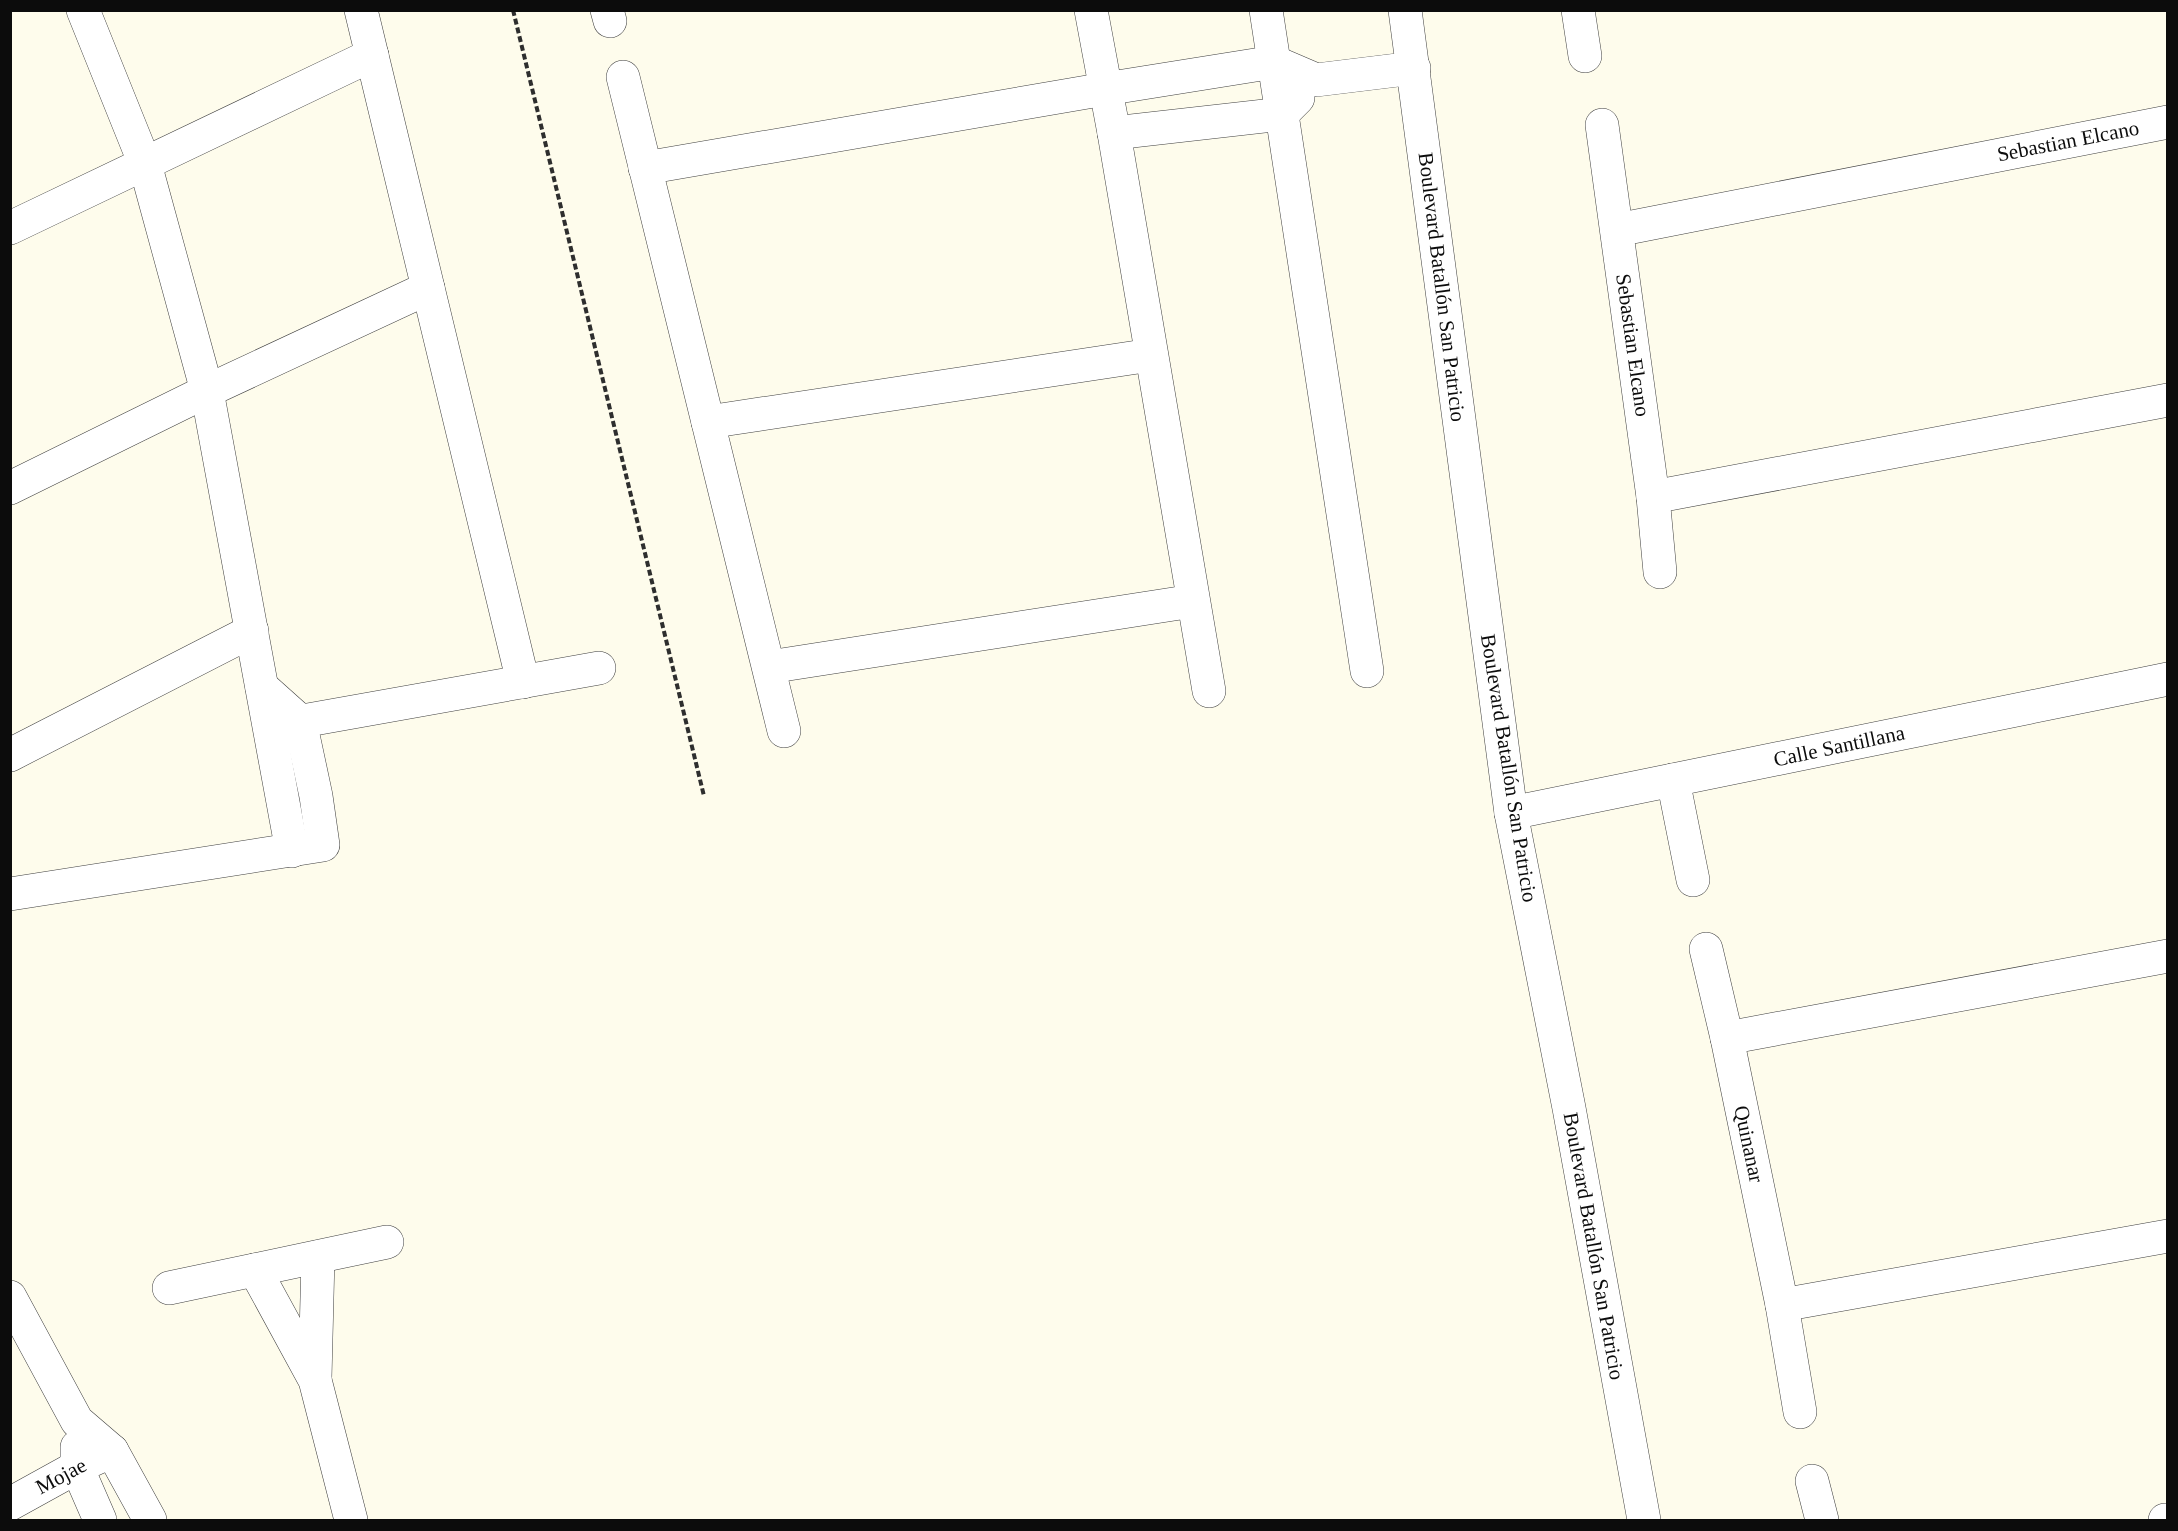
<svg xmlns="http://www.w3.org/2000/svg" width="2178" height="1531" viewBox="0 0 2178 1531" font-family="'Times New Roman',serif">
<style>
.lines{fill:none;stroke-linecap:round;stroke-linejoin:round}
.minor-casing{stroke:#3f3f3f;stroke-width:34}
.path{stroke:#2e2e2e;stroke-width:4;stroke-dasharray:6 3;stroke-linecap:butt}
.minor{stroke:#fff;stroke-width:33}
.labels{text-anchor:middle;dominant-baseline:central;stroke-width:6;stroke-linejoin:round;paint-order:stroke}
.street-label{font-size:21px;fill:#0c0c0c;stroke:#fff}
</style>
<rect width="100%" height="100%" fill="#fefcec"/>
<g class="lines">
<g class="minor-casing">
<g id="minor">
<polyline points="83,10 145,164 207,391 292,851"/>
<polyline points="361,10 523,682"/>
<polyline points="607,10 610,21"/>
<polyline points="1091,10 1114,133 1209,691"/>
<polyline points="1266,10 1367,671"/>
<polyline points="1405,10 1511,813 1569,1108 1644,1520"/>
<polyline points="1578,10 1585,56"/>
<polyline points="623,77 784,731"/>
<polyline points="1602,125 1653,497 1660,572"/>
<polyline points="1114,133 1282,114 1298,98"/>
<polyline points="645,168 1105,89 1274,62 1316,80 1414,68"/>
<polyline points="10,228 372,55"/>
<polyline points="1617,230 2168,122"/>
<polyline points="708,422 1151,355"/>
<polyline points="10,488 207,391 428,288"/>
<polyline points="1653,497 2168,400"/>
<polyline points="769,667 1193,601"/>
<polyline points="280,725 599,668"/>
<polyline points="10,755 252,631"/>
<polyline points="1673,780 1693,880"/>
<polyline points="1511,813 2168,679"/>
<polyline points="10,894 323,845 316,796 300,721 262,687"/>
<polyline points="1706,949 1727,1038"/>
<polyline points="2168,956 1727,1038 1782,1305 2168,1236"/>
<polyline points="255,1270 315,1380 351,1520"/>
<polyline points="169,1288 387,1242"/>
<polyline points="10,1297 77,1421 112,1451 150,1520"/>
<polyline points="1782,1305 1800,1412"/>
<polyline points="315,1378 318,1257"/>
<polyline points="77,1447 77,1467 100,1520"/>
<polyline points="1812,1481 1822,1520"/>
<polyline points="10,1504 77,1467 112,1451"/>
<polyline points="2165,1520 2168,1520"/>
</g>
</g>
<polyline class="path" points="513,10 704,796"/>
<use href="#minor" class="minor"/>
</g>
<g class="labels">
<g class="street-label">
<text transform="translate(2068 141) rotate(-11)">Sebastian Elcano</text>
<text transform="translate(1442 287) rotate(83)">Boulevard Batallón San Patricio</text>
<text transform="translate(1633 345) rotate(82)">Sebastian Elcano</text>
<text transform="translate(1839 746) rotate(-12)">Calle Santillana</text>
<text transform="translate(1509 768) rotate(81)">Boulevard Batallón San Patricio</text>
<text transform="translate(1749 1144) rotate(78)">Quinanar</text>
<text transform="translate(1594 1246) rotate(80)">Boulevard Batallón San Patricio</text>
<text transform="translate(61 1476) rotate(-28)">Mojae</text>
</g>
</g>
<rect width="2178" height="1531" fill="none" stroke="#0c0c0c" stroke-width="24"/>
</svg>
